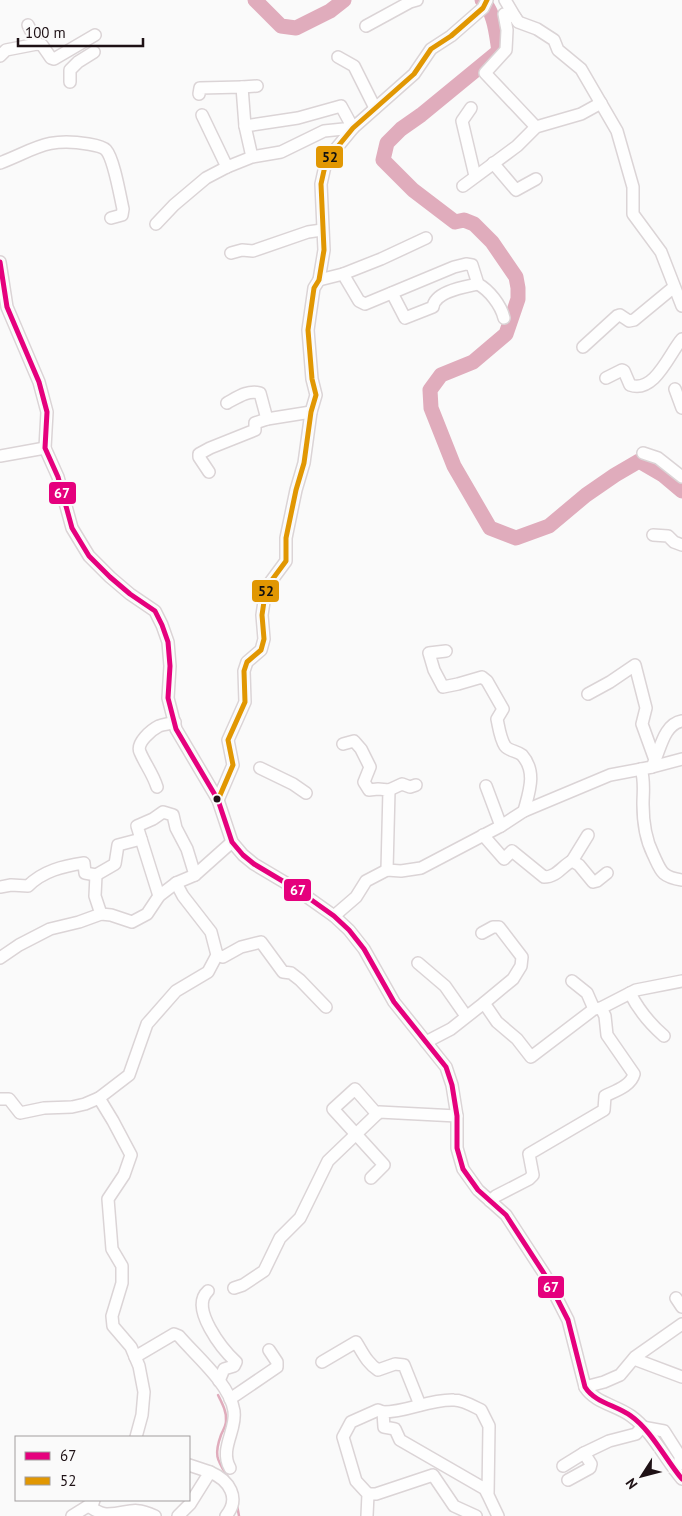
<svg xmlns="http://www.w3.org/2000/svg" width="682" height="1516" viewBox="0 0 682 1516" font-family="'PT Sans',sans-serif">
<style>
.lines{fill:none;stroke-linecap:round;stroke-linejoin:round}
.stream{stroke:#e0acbc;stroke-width:2.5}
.river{stroke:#e0acbc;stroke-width:15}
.minor-casing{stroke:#dbd4d6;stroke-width:14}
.minor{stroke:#fefefe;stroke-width:11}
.bus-1-casing{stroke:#fafafa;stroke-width:9}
.bus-2-casing{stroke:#fafafa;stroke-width:9}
.bus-1{stroke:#e5007d;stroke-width:5}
.bus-2{stroke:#e19702;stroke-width:5}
.bus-dot{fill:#1e1115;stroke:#fafafa;stroke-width:2}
.line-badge{stroke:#fafafa;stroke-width:2}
.badge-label{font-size:14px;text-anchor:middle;font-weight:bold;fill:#fff}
.pale-badge-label{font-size:14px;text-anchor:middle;font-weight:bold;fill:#111}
</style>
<rect width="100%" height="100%" fill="#fafafa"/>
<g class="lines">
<g class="stream">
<path d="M218,1395c4,8 9,17 8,26 0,5 -3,9 -5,14 -8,22 -3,26 8,44"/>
<polyline points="237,1505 239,1516"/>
</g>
<g class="river">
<polyline points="255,0 281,26 296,28 330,11 344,0"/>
<path d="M482,0c13,13 14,33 17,51l-78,64 -20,14 -14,14 -4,17 30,30 42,32 9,-2 10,4 18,18 24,35 2,11v11l-12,35 -33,28 -32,13 -11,15 1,18 23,58 36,62 26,10 33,-12 37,-31 29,-20 24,-14 24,14 19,16"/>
</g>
<g class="minor-casing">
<g id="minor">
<polyline points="505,0 518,22 537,29 554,40 558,50 581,69 617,131 633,187 633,214 661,252 682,306"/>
<polyline points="517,20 515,17 504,14 507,30 506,50 485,73 536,127"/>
<polyline points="28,25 37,44"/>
<polyline points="366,26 410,2 417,0"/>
<polyline points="0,56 6,50 37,44 42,45 51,58 54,59 95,35"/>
<polyline points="338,57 354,66 375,108"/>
<polyline points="70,82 70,70 78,62 94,52"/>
<polyline points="242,87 257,86"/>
<polyline points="199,94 200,88 242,87 245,126"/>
<polyline points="471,108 462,121 475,176"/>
<polyline points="202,115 227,167"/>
<path d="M0,163c36,-14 47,-26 88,-19 6,1 14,2 18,6 8,9 14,46 17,59l-1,6 -11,3"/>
<polyline points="493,163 516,190 536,179"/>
<polyline points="463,186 517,146 536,127 581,114 601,103"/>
<polyline points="156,224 174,205 206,178 227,167 252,157 281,152 324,131 353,128 341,106 298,118 245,126 252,157"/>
<polyline points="231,253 242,250 253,251 308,232 322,230"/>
<path d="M0,262l7,45 32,75 8,30 -2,36 13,29 14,51 17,28 21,21 20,17 25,17 7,14 6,17 2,24 -2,32 8,31 42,71 14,42 11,13 11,9 42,25 38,27 15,14 15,19 30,53 52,65 6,18 5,31v32l6,21 15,21 28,25 39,60 23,45 17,67c10,16 31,18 46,29 20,14 35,44 51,63"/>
<polyline points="343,274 381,259 426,238"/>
<path d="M319,280l24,-6 16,27 6,3 89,-37 12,-3 6,1 6,19c11,6 23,21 26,34"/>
<path d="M392,293l13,25 28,-11c2,-16 32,-20 45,-23"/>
<polyline points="583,347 617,316 620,315 629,321 634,320 674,287"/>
<path d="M606,378l16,-8 2,1 6,14c25,9 40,-33 52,-46"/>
<polyline points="675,389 682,408"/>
<path d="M227,403c11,-6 20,-13 33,-10l7,26 44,-7"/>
<polyline points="643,453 658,458 682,477"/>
<polyline points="0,456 45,448"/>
<polyline points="209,472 199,457 199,454 210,448 255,430 255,423 267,419"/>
<polyline points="653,535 668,536 674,542 682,545"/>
<path d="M446,651l-17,2 5,17 9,17 15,-3 24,-7 5,4 16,28 -6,10c2,9 3,19 8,27 4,5 12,5 17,9 15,17 7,37 2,56"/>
<polyline points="343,744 354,741 361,749 370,767 364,782 369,790 378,789 389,790 387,870"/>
<path d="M655,760c6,-14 10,-36 27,-39"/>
<polyline points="652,767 682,759"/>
<polyline points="260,768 293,784 306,793"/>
<path d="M641,769c4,12 2,23 2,35 0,18 2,34 10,50 8,17 8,23 29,26"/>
<polyline points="486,786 501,826"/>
<path d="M157,787c-4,-13 -12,-23 -17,-35 -4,-9 11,-22 19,-26 5,-2 11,-2 16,-4"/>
<polyline points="389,790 402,784 410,787 416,785"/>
<polyline points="218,800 233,765 228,740 245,702 244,671 247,662 261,650 264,639 262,615 266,588 286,561 286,538 296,490 304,463 311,412 316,395 312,379 308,330 314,288 319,280 324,250 321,184 325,166 330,156 353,128 414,74 431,49 451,36 483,8 487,0"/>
<path d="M483,835l21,24 8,-8 32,26c13,0 18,-11 28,-16l7,4 14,17 4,-1 10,-8"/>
<polyline points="572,861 588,835"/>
<polyline points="96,875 95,896 101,914"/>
<path d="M0,887l11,-2 17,1c15,-15 35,-20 56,-23l1,10 11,2 19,-11 3,-19 23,-6"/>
<polyline points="159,896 137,826 153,819 163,812 173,815 176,828 187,849 195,875"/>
<polyline points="334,916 356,897 366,881 387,870 401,871 421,868 501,826 524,811 610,775 652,767 655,760 642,724 646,708 635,665 610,682 588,694"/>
<polyline points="217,955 223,957 241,947 261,942 283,972 291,973 300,980 326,1007"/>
<polyline points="0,958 19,945 50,929 79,922 101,914 111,915 132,922 147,914 159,896 176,883"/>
<polyline points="418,963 445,986 466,1016"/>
<polyline points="572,981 587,993 594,1009"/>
<path d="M630,993c9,18 19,30 34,43"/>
<polyline points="484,1003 497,1022 517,1039 531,1057 594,1009 601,1008 636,990 682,981"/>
<polyline points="426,1042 451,1029 484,1003 513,979 521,966 522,957 499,927 493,927 482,933"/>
<polyline points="0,1099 9,1099 20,1113 44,1108 72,1107 85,1104 99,1098"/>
<polyline points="371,1178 384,1165 333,1109 355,1089 377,1114"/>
<path d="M490,1201l6,-5 33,-17 4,-4 -4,-21 75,-44 1,-14c10,-5 26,-10 29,-22l-27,-39 -2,-19 -4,-8"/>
<polyline points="234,1288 243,1285 264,1271 280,1238 300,1218 328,1161 377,1114 379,1112 457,1116"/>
<path d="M208,1291c-19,17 15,59 28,71l-2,4 -10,3 -5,12"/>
<polyline points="676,1298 682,1307"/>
<path d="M135,1357l39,-23 5,2c17,20 51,48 55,75 3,19 -15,38 -4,57"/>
<polyline points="634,1359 682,1377"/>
<path d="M322,1362l34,-20c7,11 11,21 22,28l17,-6 9,1 16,40"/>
<polyline points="585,1387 604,1382 620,1375 635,1357 682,1324"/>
<polyline points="230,1399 277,1367 277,1362 269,1350"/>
<polyline points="136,1437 142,1415 144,1392 139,1366 131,1347 113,1326 112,1316 122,1283 122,1266 112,1249 108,1199 124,1175 131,1155 113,1121 99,1098 129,1075 147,1024 176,991 208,972 217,955 211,932 183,896 176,883 195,875 232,842"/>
<polyline points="563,1466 584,1453"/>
<path d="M210,1472c19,8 31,26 16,44"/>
<polyline points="568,1480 590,1468 591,1464 584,1453 609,1441 636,1434 642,1427 664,1431 680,1456 680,1463 674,1469"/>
<polyline points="368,1494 376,1494 433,1475 454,1506 476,1516"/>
<path d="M488,1495l-3,-6 -85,-49 -5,-11 -11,-2 -1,-15c25,0 46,-13 71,-12 9,0 19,6 27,10l8,16 -1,69 10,21"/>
<path d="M88,1506c6,3 12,8 19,8 22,0 24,-9 48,2"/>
<polyline points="72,1516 93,1503 94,1500"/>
<polyline points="178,1516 190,1504 210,1472 189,1465"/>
<polyline points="367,1516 368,1494 356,1481 343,1437 351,1422 378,1410 383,1412"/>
</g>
</g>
<use href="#minor" class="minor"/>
<g class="bus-1-casing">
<path id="bus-1" d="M0,262l7,45 32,75 8,30 -2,36 13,29 14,51 17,28 21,21 20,17 25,17 7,14 6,17 2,24 -2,32 8,31 42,71 14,42 11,13 11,9 42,25 38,27 15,14 15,19 30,53 52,65 6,18 5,31v32l6,21 15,21 28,25 39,60 23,45 17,67c10,16 31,18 46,29 20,14 35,44 51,63"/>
</g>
<g class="bus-2-casing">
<polyline id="bus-2" points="218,800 233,765 228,740 245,702 244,671 247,662 261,650 264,639 262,615 266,588 286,561 286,538 296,490 304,463 311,412 316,395 312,379 308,330 314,288 319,280 324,250 321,184 325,166 330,156 353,128 414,74 431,49 451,36 483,8 487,0"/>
</g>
<use href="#bus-1" class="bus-1"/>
<use href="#bus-2" class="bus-2"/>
</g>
<circle class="bus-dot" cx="217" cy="799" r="4.5"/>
<g class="line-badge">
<rect x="315" y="145" width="29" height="24" rx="5" fill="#e19702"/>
<rect x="48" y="481" width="29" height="24" rx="5" fill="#e5007d"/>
<rect x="251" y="579" width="29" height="24" rx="5" fill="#e19702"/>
<rect x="283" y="878" width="29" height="24" rx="5" fill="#e5007d"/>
<rect x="537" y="1275" width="28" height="24" rx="5" fill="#e5007d"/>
</g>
<g class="badge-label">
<text x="62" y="498">67</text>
<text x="298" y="895">67</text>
<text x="551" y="1292">67</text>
</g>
<g class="pale-badge-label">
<text x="330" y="162">52</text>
<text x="266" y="596">52</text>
</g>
<rect x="15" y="1436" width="175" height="65" fill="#fafafa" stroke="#a29d9e"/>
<rect x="25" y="1452" width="25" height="8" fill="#e5007d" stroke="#a29d9e"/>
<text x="60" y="1461" font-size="15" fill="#1e1115">67</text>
<rect x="25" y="1477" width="25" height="8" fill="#e19702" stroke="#a29d9e"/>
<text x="60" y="1486" font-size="15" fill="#1e1115">52</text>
<g transform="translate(642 1476) rotate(234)" stroke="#fafafa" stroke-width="4" paint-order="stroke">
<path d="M0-4L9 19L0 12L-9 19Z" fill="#1e1115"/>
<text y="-8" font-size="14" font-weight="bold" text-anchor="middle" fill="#1e1115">N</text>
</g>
<path d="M18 38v8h125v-8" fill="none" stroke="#1e1115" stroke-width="2.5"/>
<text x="25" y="38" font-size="15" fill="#1e1115" stroke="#fafafa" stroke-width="4" paint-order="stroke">100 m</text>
</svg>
